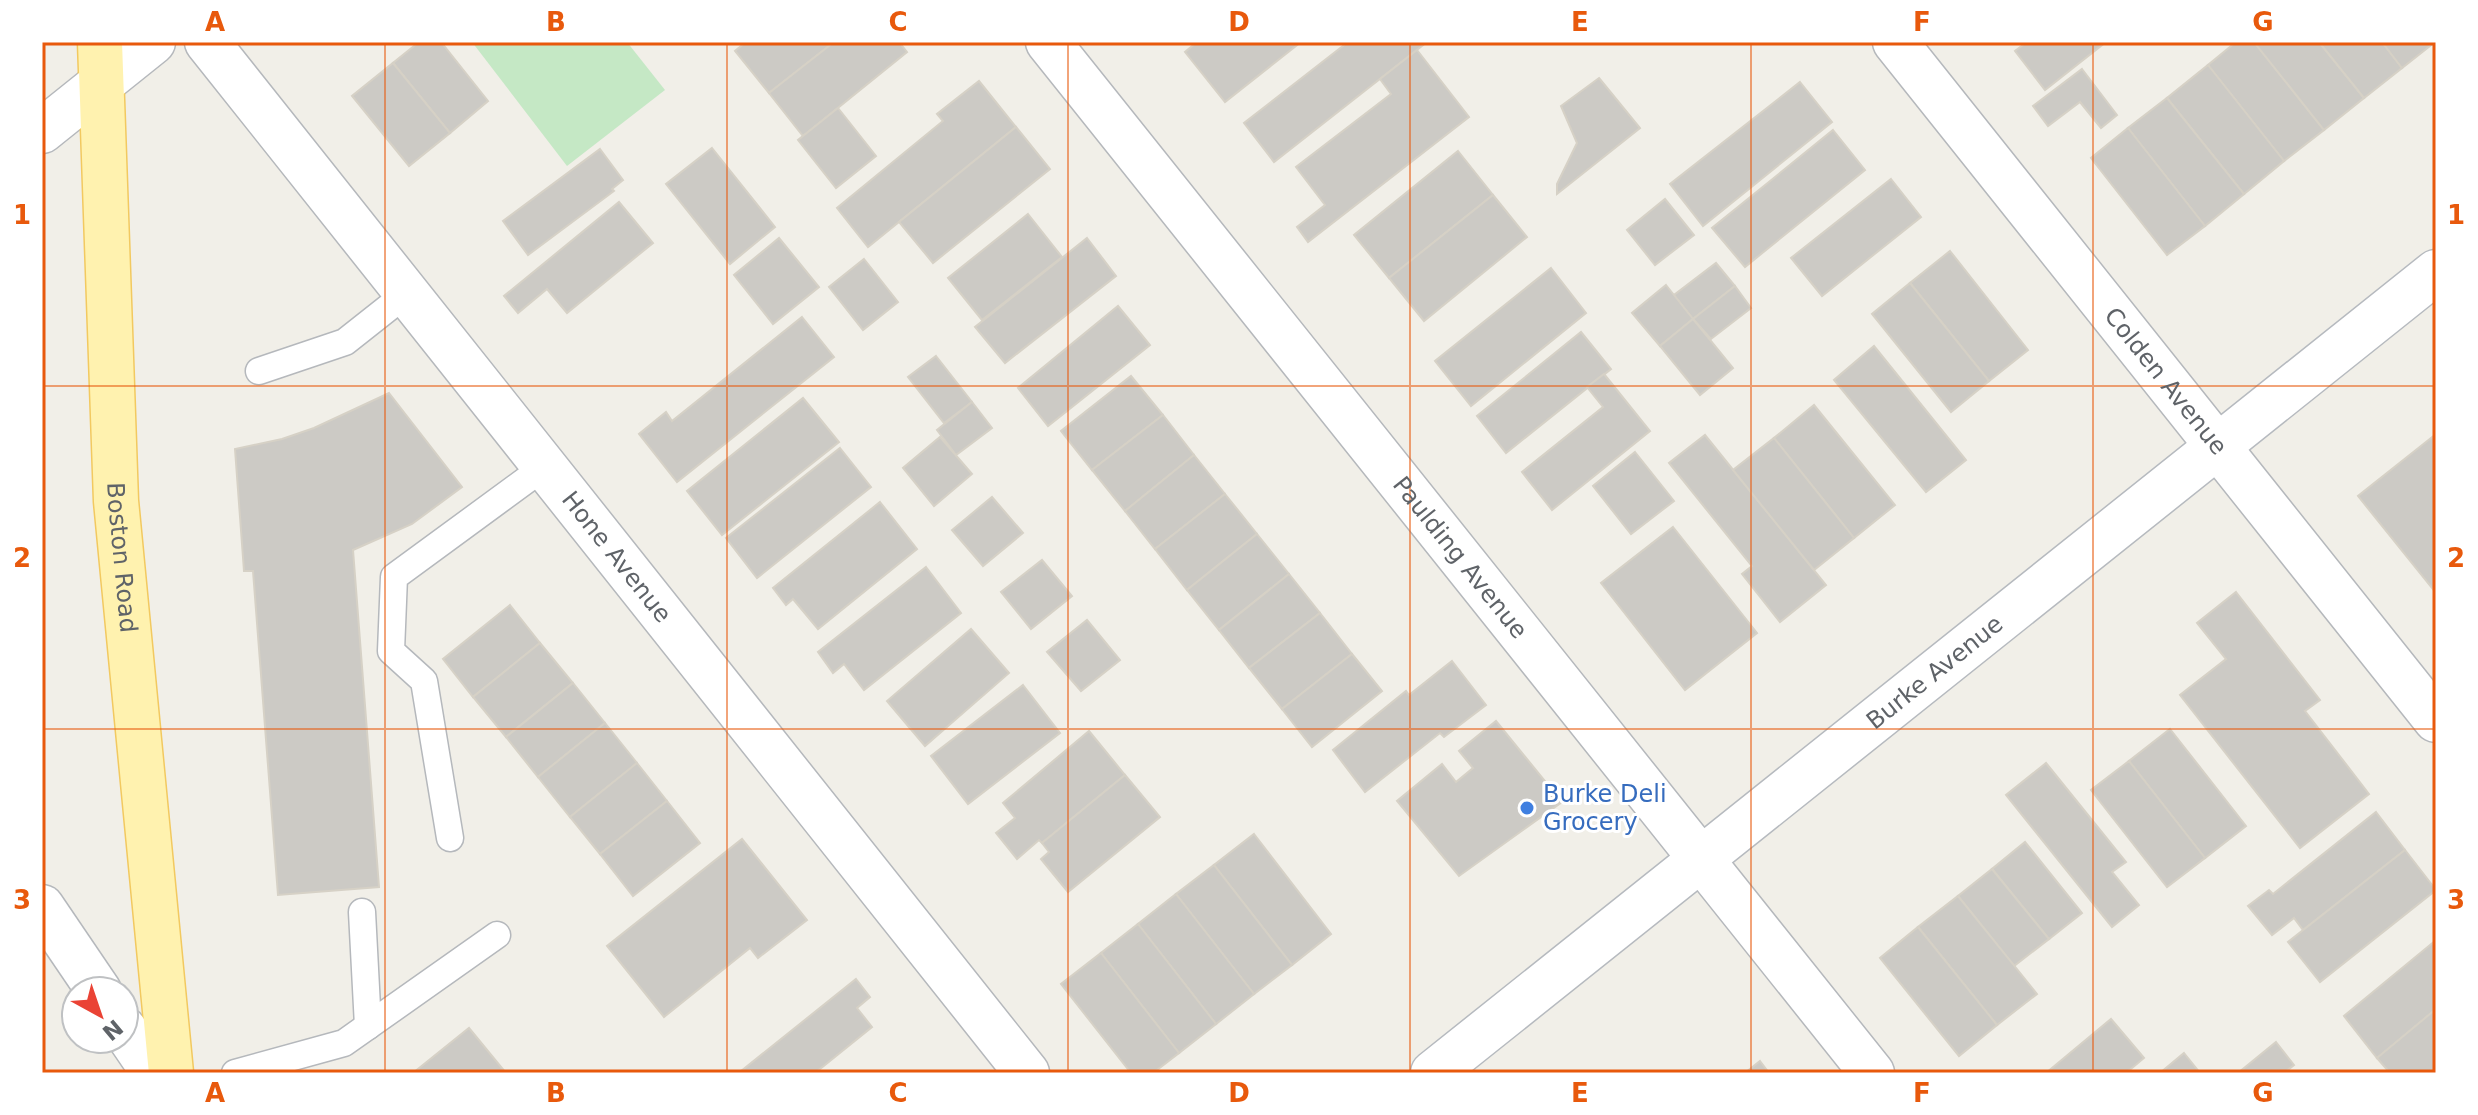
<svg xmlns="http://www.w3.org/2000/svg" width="2478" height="1115" viewBox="0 0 2478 1115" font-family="'DejaVu Sans',sans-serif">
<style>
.green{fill:#c5e8c5}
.building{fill:#cccac5;stroke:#d6d1c6;stroke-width:2}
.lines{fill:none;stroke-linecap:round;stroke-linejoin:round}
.service-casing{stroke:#b5b8bc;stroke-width:29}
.minor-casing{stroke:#b5b8bc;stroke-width:47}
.secondary-casing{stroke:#b6babf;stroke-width:47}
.primary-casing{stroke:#f2c960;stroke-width:47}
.service{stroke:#fff;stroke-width:26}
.minor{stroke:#fff;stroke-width:44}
.secondary{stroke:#fff;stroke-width:44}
.primary{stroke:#fff2af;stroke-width:44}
.grid{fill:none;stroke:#e8590c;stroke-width:2;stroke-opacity:0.55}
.shop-dot{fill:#3f7fe0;stroke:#fff;stroke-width:3}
.labels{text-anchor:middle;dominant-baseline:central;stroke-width:6;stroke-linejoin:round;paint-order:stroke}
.street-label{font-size:24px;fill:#5f6368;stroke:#fff}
.shop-label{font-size:24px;fill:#366cbe;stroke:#fff;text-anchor:start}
.neatline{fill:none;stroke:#e8590c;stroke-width:3}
.grid-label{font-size:26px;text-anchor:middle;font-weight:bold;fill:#e8590c}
</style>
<rect width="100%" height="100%" fill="#f1efe8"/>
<polygon class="green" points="472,42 627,42 665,90 567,166"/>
<g class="building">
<polygon points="419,42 441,42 488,101 450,133 393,63"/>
<polygon points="746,42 834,42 769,93 735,51"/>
<polygon points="834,42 899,42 907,52 803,136 769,93"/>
<polygon points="1197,42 1301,42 1225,102 1185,52"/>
<polygon points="1348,42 1427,42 1274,162 1244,123"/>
<polygon points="2027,42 2106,42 2045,90 2015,51"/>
<polygon points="2236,42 2254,42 2324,130 2284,161 2208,65"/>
<polygon points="2254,42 2319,42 2364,98 2324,130"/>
<polygon points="2319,42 2382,42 2402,68 2364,98"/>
<polygon points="2382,42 2435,42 2402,68"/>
<polygon points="1417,50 1469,117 1308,242 1297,227 1325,205 1296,167 1391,94 1380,79"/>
<polygon points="393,63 450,133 409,166 352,96"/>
<polygon points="2208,65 2284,161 2244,194 2167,98"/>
<polygon points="2082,69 2117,115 2101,128 2080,102 2048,126 2033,106"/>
<polygon points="1599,78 1640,128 1557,194 1557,184 1577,143 1561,106"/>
<polygon points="979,81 1016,127 868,247 837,208 943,121 937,114"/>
<polygon points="1800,82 1832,122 1703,226 1670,184"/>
<polygon points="2167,98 2244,194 2205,226 2128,128"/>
<polygon points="838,108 876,156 836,188 798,140"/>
<polygon points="1016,127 1050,169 933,263 899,222"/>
<polygon points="2128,128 2205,226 2167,255 2091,158"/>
<polygon points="1833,130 1865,170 1745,267 1712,228"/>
<polygon points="712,148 775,227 730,264 666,184"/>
<polygon points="600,149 623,180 612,189 614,191 528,255 503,221"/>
<polygon points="1458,151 1493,195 1389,278 1354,235"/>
<polygon points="1891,179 1921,217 1822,296 1791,258"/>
<polygon points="1493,195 1527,237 1424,321 1389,278"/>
<polygon points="1665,199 1694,235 1655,265 1627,230"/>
<polygon points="619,202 653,243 567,313 547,289 518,313 504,296"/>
<polygon points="1028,214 1062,257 982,320 948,278"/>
<polygon points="779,238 819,287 773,324 734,275"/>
<polygon points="1087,238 1116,276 1005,363 975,327"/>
<polygon points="1950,251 2028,350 1989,381 1910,283"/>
<polygon points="864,259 898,302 863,330 829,287"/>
<polygon points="1716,263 1735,286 1693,319 1674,295"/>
<polygon points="1551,268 1586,313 1471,406 1435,361"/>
<polygon points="1910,283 1989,381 1951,412 1872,314"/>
<polygon points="1666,285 1693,319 1660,346 1632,313"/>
<polygon points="1735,286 1751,308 1711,339 1693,319"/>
<polygon points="1118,306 1150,345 1048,426 1018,388"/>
<polygon points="802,317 834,357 677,482 639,434 666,412 672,421"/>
<polygon points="1693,319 1733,368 1700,395 1660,346"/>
<polygon points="1581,332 1611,369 1506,453 1477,416"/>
<polygon points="1874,346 1966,460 1926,492 1834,380"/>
<polygon points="936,356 972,402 944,423 908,377"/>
<polygon points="1604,374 1650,431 1552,510 1522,472 1603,407 1587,387"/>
<polygon points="1131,376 1163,415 1092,470 1061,431"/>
<polygon points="389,393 462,487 412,524 353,550 379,887 278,895 253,571 244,571 235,449 282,439 314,428"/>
<polygon points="803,398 839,442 722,535 687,491"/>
<polygon points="972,402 992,428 956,455 937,430"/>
<polygon points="1814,405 1895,505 1854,538 1774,438"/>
<polygon points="1163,415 1194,455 1125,511 1092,470"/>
<polygon points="2436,434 2436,593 2358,496"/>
<polygon points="1705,435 1826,585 1780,622 1742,574 1752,566 1669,463"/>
<polygon points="940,437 972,474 934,506 903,468"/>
<polygon points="1774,438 1854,538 1814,570 1733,470"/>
<polygon points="840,448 871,487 757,578 726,538"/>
<polygon points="1635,452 1674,501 1631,534 1593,486"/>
<polygon points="1194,455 1225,494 1155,549 1125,511"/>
<polygon points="1225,494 1257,534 1187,590 1155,549"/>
<polygon points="992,497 1023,533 983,566 952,530"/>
<polygon points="880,502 917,549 818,629 793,599 786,605 773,588"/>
<polygon points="1673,527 1757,633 1685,690 1601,583"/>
<polygon points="1257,534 1289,574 1219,630 1187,590"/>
<polygon points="1042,560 1072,596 1031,629 1001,592"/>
<polygon points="926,567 961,613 864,690 844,664 833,673 818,652"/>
<polygon points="1289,574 1320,613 1249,668 1219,630"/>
<polygon points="2236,592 2320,700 2305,711 2369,794 2300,848 2180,695 2226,659 2197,623"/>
<polygon points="510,605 540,643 473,697 443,659"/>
<polygon points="1320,613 1352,654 1282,709 1249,668"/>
<polygon points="1087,620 1120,660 1081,691 1047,652"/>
<polygon points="971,629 1009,673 925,746 887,701"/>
<polygon points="540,643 573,683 506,737 473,697"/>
<polygon points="1352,654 1382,691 1312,747 1282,709"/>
<polygon points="1452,661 1486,705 1444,737 1440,733 1365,792 1333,750 1406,691 1409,695"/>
<polygon points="573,683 605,723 538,777 506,737"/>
<polygon points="1023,685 1060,733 968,804 931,756"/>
<polygon points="1496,721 1562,802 1459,876 1397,801 1442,764 1456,782 1473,768 1459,751"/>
<polygon points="605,723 637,763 570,817 538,777"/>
<polygon points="2170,729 2246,826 2205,858 2129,761"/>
<polygon points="1089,731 1125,775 1042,843 1039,840 1017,859 996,833 1015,818 1003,803"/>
<polygon points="2129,761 2205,858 2167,887 2091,790"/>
<polygon points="637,763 667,801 600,854 570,817"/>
<polygon points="2046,763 2126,862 2112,872 2139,905 2112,927 2006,795"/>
<polygon points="1125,775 1160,817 1068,892 1041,859 1049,852 1042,843"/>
<polygon points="667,801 700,843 633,896 600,854"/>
<polygon points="2376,812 2405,850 2303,930 2294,918 2272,935 2248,906 2269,890 2273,894"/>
<polygon points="1254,834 1331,934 1292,965 1214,865"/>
<polygon points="742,839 807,920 758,958 750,948 664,1017 607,946"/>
<polygon points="2025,842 2082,913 2049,939 1992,869"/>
<polygon points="2405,850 2436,890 2320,982 2288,942"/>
<polygon points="1214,865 1292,965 1254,994 1176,894"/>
<polygon points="1992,869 2049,939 2014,966 1958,896"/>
<polygon points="1176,894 1254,994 1216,1024 1138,924"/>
<polygon points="1958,896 2037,994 1997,1025 1918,927"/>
<polygon points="1138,924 1216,1024 1179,1053 1101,953"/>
<polygon points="1918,927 1997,1025 1959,1056 1880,958"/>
<polygon points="2436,940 2436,1009 2377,1058 2344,1016"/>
<polygon points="1101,953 1179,1053 1153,1073 1131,1073 1061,984"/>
<polygon points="856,979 870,997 857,1008 872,1027 815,1073 743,1073 741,1071"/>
<polygon points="2436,1009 2436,1073 2390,1073 2377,1058"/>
<polygon points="2111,1019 2144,1058 2126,1073 2046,1073"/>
<polygon points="469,1028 506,1073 413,1073"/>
<polygon points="2276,1042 2294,1065 2284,1073 2238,1073"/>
<polygon points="2184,1053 2200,1073 2160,1073"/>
<polygon points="1760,1061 1769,1073 1745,1073"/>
</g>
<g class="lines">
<g class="service-casing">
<g id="service">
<polyline points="259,371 345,342 407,293"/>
<polyline points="450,838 424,681 391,651 394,577 544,467"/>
<polyline points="362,912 368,1026"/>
<polyline points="235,1073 344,1043 497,935"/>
</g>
</g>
<g class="minor-casing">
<g id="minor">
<path id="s1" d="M207,42l820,1031"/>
<path id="s2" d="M1048,42l824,1031"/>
<path id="s3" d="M1895,42l541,678"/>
<polyline points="42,131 153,42"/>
<polyline points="42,907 99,991"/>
<polyline points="124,1029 154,1073"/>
</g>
</g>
<g class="secondary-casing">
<g id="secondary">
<path id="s4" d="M1433,1073l1003,-801"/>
</g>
</g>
<g class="primary-casing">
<g id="primary">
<path id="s5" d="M100,42l16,459 55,572"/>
</g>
</g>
<use href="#service" class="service"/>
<use href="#minor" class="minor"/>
<use href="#secondary" class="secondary"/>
<use href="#primary" class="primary"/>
</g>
<path class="grid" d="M385,42v1031M727,42v1031M1068,42v1031M1410,42v1031M1751,42v1031M2093,42v1031M42,386h2394M42,729h2394"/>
<circle class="shop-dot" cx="1527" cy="808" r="8"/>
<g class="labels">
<g class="street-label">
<text stroke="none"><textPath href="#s3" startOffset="434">Colden Avenue</textPath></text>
<text stroke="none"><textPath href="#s2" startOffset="660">Paulding Avenue</textPath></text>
<text stroke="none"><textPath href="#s5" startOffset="516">Boston Road</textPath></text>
<text stroke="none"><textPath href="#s1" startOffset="658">Hone Avenue</textPath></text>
<text stroke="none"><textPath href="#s4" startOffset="642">Burke Avenue</textPath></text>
</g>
<g class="shop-label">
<text x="1543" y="794">Burke Deli<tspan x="1543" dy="28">Grocery</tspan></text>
</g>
</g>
<rect width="2478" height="1115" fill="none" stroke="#ffffff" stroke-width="88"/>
<g transform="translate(100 1015) rotate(140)"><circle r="38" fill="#ffffff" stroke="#bfc1c3" stroke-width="2"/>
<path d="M0-6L14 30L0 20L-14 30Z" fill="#ea4335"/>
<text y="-12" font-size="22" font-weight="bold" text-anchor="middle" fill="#5f6368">N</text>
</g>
<rect x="44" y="44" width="2390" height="1027" class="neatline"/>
<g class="grid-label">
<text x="215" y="31">A</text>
<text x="556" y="31">B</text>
<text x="898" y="31">C</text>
<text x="1239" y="31">D</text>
<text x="1580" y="31">E</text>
<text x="1922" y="31">F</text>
<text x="2263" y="31">G</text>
<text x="22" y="224">1</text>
<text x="2456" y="224">1</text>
<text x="22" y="567">2</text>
<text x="2456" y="567">2</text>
<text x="22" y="909">3</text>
<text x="2456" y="909">3</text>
<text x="215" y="1102">A</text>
<text x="556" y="1102">B</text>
<text x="898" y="1102">C</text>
<text x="1239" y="1102">D</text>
<text x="1580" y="1102">E</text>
<text x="1922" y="1102">F</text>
<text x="2263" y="1102">G</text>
</g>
</svg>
